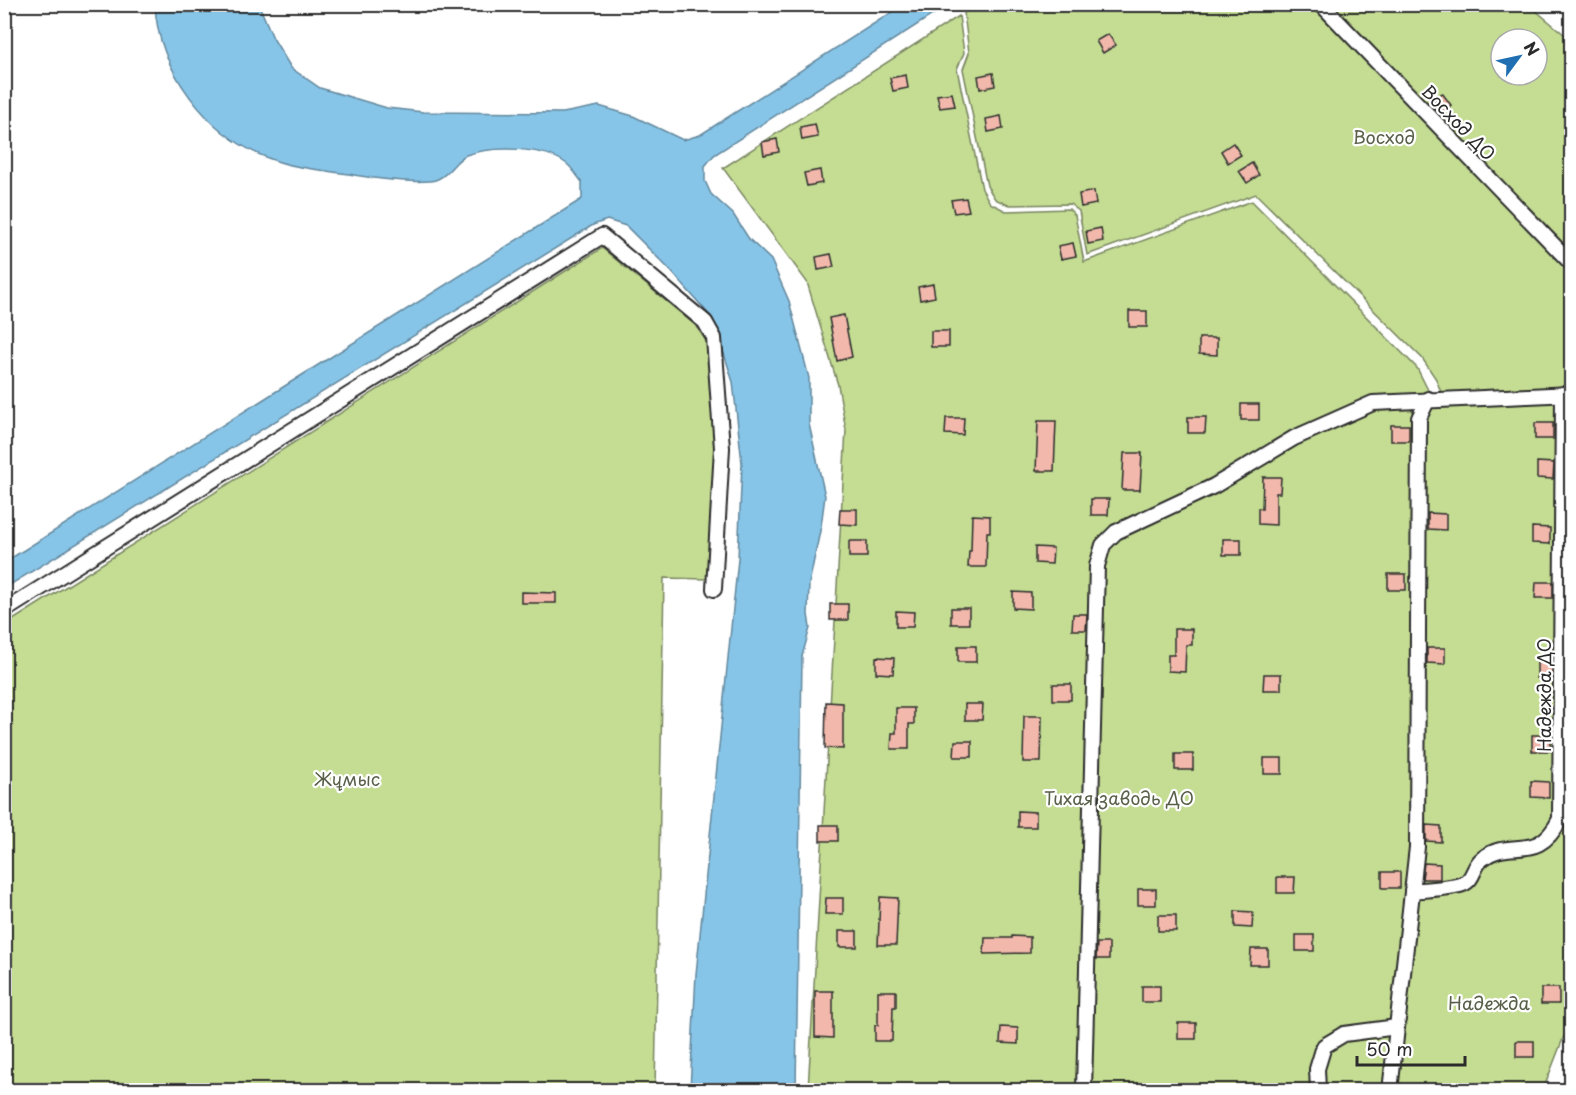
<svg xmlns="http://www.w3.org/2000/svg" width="1576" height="1095" viewBox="0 0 1576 1095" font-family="'Playpen Sans',sans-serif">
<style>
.green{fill:#c4dd93;stroke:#78845f;stroke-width:1.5;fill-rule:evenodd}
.water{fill:#87c5e8;stroke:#62879c;stroke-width:1.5}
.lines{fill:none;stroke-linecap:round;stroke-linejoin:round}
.canal{stroke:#87c5e8;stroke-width:15}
.building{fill:#f2b8ab;stroke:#2b2b2b;stroke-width:1.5}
.minor-casing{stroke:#2b2b2b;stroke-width:18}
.minor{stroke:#fff;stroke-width:14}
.labels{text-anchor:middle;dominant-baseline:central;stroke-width:4.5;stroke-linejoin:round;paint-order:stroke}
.street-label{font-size:18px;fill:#2b2b2b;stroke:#fff}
.park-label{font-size:18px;fill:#59604a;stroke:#fff}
</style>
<rect width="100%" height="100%" fill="#fff"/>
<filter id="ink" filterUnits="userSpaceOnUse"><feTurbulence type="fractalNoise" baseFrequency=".0167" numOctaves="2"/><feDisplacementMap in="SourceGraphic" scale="12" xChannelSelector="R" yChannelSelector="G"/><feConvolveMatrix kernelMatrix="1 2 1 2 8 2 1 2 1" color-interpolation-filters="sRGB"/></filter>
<g filter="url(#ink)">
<g class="green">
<path d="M978,5h551l42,35v350l-129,5 -6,-16 -14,-21 -166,-164 -169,61 -8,-44 -9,-7 -62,1 -13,-6 -8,-13 -24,-117 6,-16 -5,-40zM1501,39h36v36h-36z"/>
<polygon points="959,16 964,53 957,69 982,189 990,203 1006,211 1069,209 1075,215 1084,262 1252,201 1417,368 1430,394 1416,408 1410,856 1392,1022 1321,1041 1312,1062 1312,1085 1238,1085 1228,1090 808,1090 846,430 838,385 807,282 723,168"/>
<polygon points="602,248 695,325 707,342 715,451 708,579 664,578 655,1090 5,1090 5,625"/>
<path d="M1571,399v619l-28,72h-221c-1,-12 -2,-30 7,-40 14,-15 54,-14 73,-17l21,-179 3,-436 7,-13z"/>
</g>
<path class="water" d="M155,5h104l14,33 18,30 29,20 67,20 36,4 140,1 36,-7 34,10 50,24 17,-5 203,-130h45l-234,150 -9,11v15l6,13 22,20 16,25 22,21 18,41 20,77v46l16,72 -4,30 -12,58 -1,30 2,14 -8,28 -6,434h-106l6,-116 42,-415 4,-96 -9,-81 -20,-63 -43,-49 -44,-44 -19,-6 -14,5 -588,363v-26l577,-363v-17c-5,-6 -9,-13 -15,-18 -23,-18 -74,-18 -101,-9 -12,5 -19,25 -36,26 -27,2 -56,-3 -82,-7 -27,-4 -55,-6 -80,-16 -61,-23 -110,-89 -113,-153z"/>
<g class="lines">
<polyline class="canal" points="1567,4 1572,8"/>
</g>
<g class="building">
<polygon points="1108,34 1116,45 1103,53 1096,41"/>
<polygon points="993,73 995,86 980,89 978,76"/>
<polygon points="906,75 908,88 893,91 890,78"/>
<polygon points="952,93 955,106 940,108 937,95"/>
<polygon points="1442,93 1451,105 1440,114 1431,103"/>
<polygon points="1001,116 1003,129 988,132 986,119"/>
<polygon points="815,124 818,137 802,140 800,127"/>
<polygon points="777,139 779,152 764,155 762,142"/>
<polygon points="1233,143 1241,155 1228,163 1221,151"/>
<polygon points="1252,163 1259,175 1247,183 1239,171"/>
<polygon points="820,170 822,183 807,186 804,173"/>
<polygon points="1094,191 1096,204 1081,207 1079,194"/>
<polygon points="966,198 969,211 954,213 951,200"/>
<polygon points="1101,228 1103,241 1088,244 1086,231"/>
<polygon points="1073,243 1076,256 1061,259 1058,246"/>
<polygon points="831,254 834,267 818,270 816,257"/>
<polygon points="933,284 935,297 920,300 918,287"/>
<rect x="1129" y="311" width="18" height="16"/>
<polygon points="844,315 852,357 837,361 829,318"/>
<rect x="931" y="331" width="18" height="16"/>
<polygon points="1199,338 1217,338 1217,355 1199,354"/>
<rect x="1241" y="404" width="18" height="16"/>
<polygon points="1188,417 1206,417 1205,433 1188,433"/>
<polygon points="946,418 964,418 963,435 945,434"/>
<polygon points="1038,421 1056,421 1054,471 1036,471"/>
<rect x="1535" y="423" width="18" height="16"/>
<rect x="1391" y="425" width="18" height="16"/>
<polygon points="1124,453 1142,453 1140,490 1122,490"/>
<polygon points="1537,462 1554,463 1553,479 1537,478"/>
<polygon points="1263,477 1281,477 1280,493 1276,493 1276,525 1258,524 1258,508 1262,509"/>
<polygon points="1091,499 1109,499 1108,515 1091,515"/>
<polygon points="840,509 857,509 857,525 839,524"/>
<polygon points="1428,513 1446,514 1446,530 1428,529"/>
<polygon points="972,515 990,516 990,532 987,532 986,567 968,567 969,551 971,551"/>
<polygon points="1532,527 1550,528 1550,544 1532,543"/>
<rect x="1223" y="539" width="18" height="16"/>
<rect x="849" y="541" width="18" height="16"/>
<polygon points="1035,547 1053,548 1052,564 1035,563"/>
<rect x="1388" y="574" width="18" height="16"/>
<polygon points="1536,582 1553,582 1553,598 1535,598"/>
<polygon points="521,592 556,593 556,603 521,603"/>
<polygon points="1013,592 1031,593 1031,609 1013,608"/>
<rect x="830" y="604" width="18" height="16"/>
<rect x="951" y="608" width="18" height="16"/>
<polygon points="896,611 914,612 913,627 896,627"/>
<polygon points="1073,614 1087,614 1086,630 1072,630"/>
<polygon points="1174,629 1192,629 1192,645 1186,645 1185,672 1168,671 1168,655 1174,655"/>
<rect x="958" y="646" width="18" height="16"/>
<polygon points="1427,648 1445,648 1445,664 1427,663"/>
<polygon points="876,657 894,658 893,674 876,673"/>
<polygon points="1537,662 1552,663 1552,679 1537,678"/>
<polygon points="1264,674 1281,674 1281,690 1263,690"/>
<rect x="1053" y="684" width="18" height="16"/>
<polygon points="826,702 843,703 843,749 825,748"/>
<polygon points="965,704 983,704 982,720 965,720"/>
<polygon points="896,708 914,708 914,724 909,724 909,749 891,749 892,733 896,733"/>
<polygon points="1024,716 1042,716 1041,762 1023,762"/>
<rect x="1532" y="735" width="18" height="16"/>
<polygon points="955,741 972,741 972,757 954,757"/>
<rect x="1175" y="754" width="18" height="16"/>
<rect x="1264" y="758" width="18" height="16"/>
<polygon points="1531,781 1549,782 1549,798 1531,797"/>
<polygon points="1018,811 1036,812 1036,827 1018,827"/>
<rect x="820" y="825" width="18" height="16"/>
<polygon points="1426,825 1441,826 1441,842 1426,841"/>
<polygon points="1424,863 1440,864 1440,879 1422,879"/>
<rect x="1382" y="872" width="18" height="16"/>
<polygon points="1277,877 1295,877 1294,893 1277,893"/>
<rect x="1138" y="889" width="18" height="16"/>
<polygon points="880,897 898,898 896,945 878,945"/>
<polygon points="826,898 843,898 843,914 825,914"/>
<polygon points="1235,911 1253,912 1252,928 1235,927"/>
<rect x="1158" y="915" width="18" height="16"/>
<rect x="839" y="931" width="18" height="16"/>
<rect x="1296" y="935" width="18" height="16"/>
<polygon points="1012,936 1030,937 1030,953 984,954 985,938 1012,938"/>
<polygon points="1097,943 1109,943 1109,959 1096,959"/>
<polygon points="1251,949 1268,949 1268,965 1250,965"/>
<rect x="1142" y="986" width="18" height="16"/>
<rect x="1541" y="988" width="18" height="16"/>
<polygon points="815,991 833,991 833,1038 815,1037"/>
<polygon points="878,991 896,991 896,1007 893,1007 892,1041 875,1041 875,1025 878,1025"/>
<rect x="1178" y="1023" width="18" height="16"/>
<polygon points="1001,1027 1018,1028 1018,1044 1000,1043"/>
<rect x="1516" y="1041" width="18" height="16"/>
</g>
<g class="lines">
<g class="minor-casing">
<g id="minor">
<polyline points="1321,4 1572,264"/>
<polyline points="4,611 602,236 705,322 714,338 722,448 714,589"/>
<path d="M1412,891c14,-2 37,-2 51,-7 11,-4 10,-18 19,-25 29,-23 55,6 78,-40l3,-425"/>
<polyline points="1391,1082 1417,847 1419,418 1428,399"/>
<polyline points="1084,1090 1097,566 1103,545 1116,532 1214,486 1294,438 1373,403 1572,394"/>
<polyline points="1318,1090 1317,1069 1324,1046 1344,1034 1397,1027"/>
</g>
</g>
<use href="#minor" class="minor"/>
</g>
</g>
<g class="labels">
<g class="street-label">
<text transform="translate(1459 122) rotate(46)">Восход ДО</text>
<text transform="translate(1543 695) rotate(-90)">Надежда ДО</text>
</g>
<g class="park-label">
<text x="1384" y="136">Восход</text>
<text x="347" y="778">Жұмыс</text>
<text x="1119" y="797">Тихая заводь ДО</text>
<text x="1489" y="1002">Надежда</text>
</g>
</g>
<rect width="1576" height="1095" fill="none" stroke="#fff" stroke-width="24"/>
<rect x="12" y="12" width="1552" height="1071" fill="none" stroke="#2b2b2b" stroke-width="2" filter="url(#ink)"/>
<g transform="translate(1519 57) rotate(57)"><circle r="28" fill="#ffffff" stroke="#aaaaaa" stroke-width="1.5"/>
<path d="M0-4.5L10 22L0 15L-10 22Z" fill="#1f6fb2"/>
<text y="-9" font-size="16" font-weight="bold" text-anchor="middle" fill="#2b2b2b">N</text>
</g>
<path d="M1357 1056v9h108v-9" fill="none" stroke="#2b2b2b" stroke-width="3"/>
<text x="1366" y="1056" font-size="18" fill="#2b2b2b" stroke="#ffffff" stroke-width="4.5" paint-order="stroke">50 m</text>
</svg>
